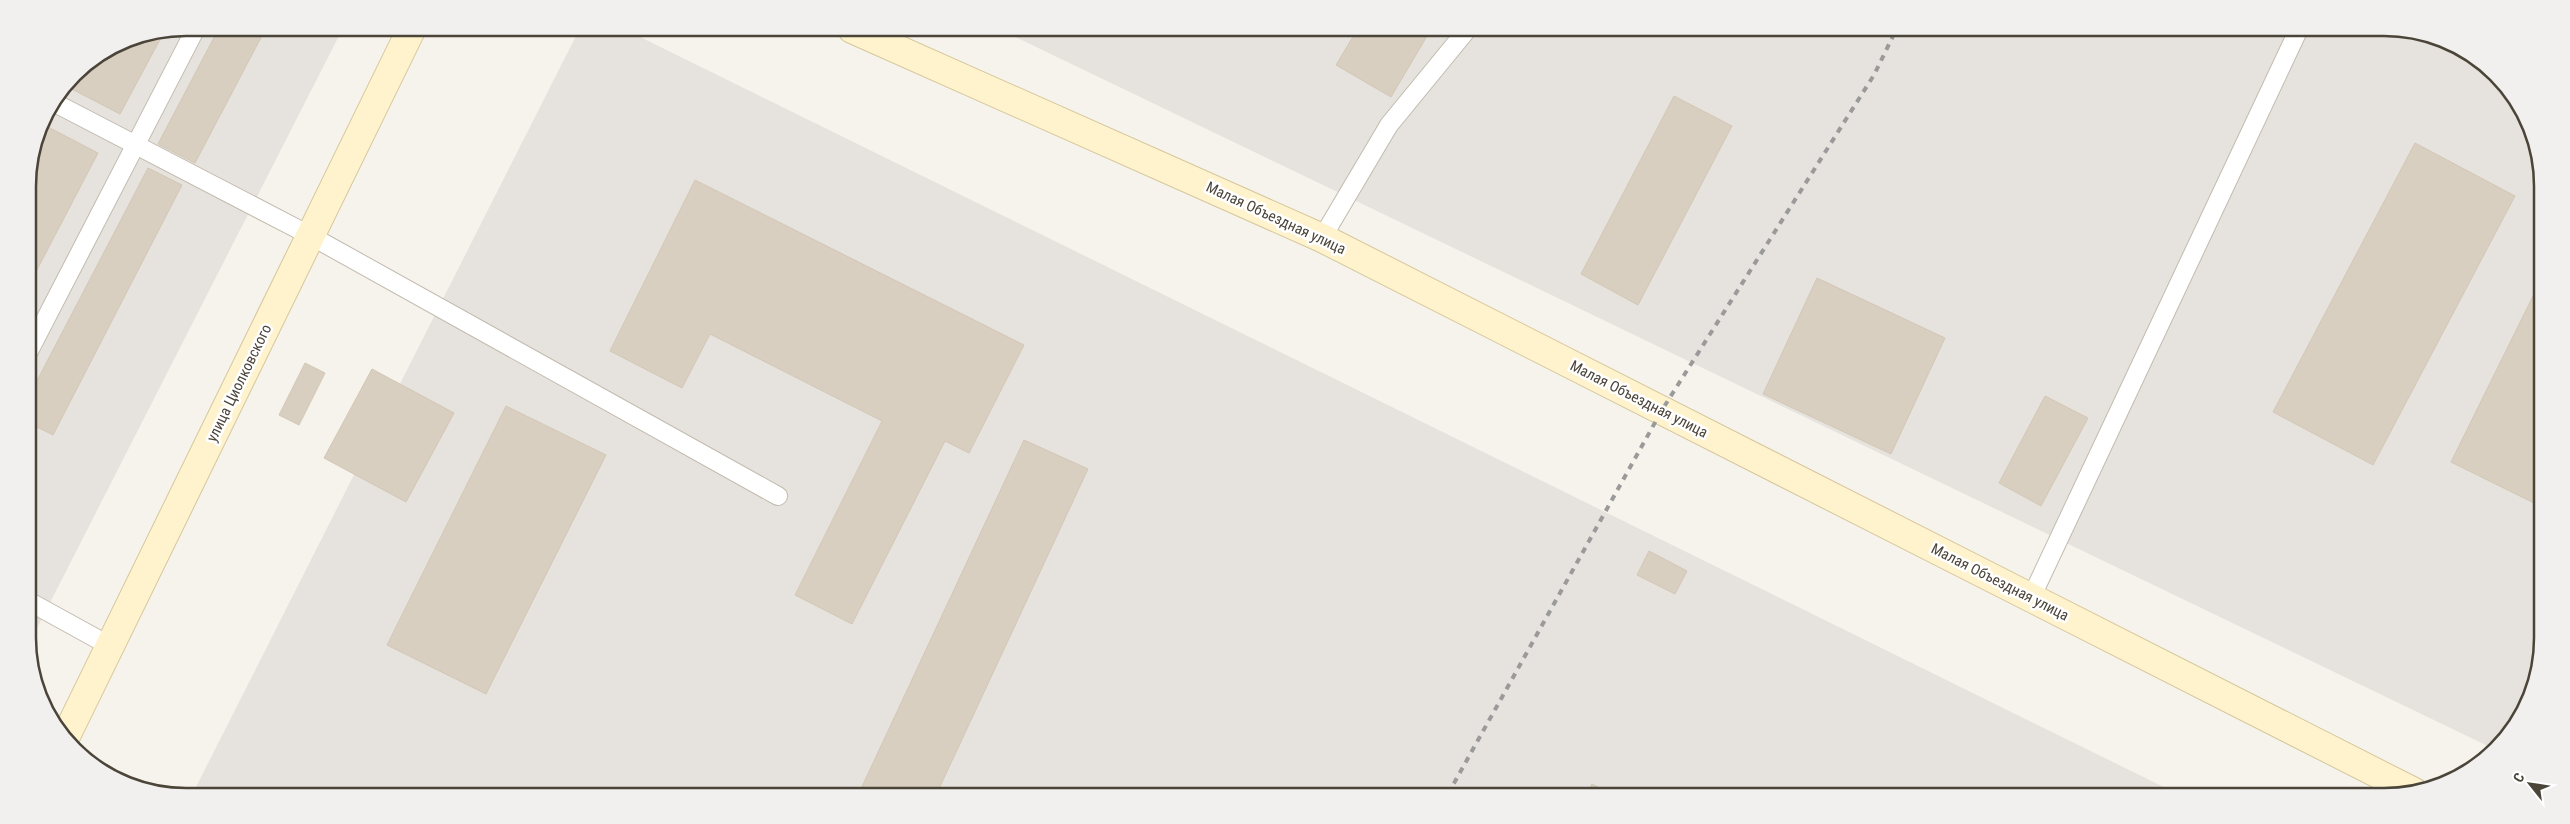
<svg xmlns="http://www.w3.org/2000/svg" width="2570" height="824" viewBox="0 0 2570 824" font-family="'Roboto Condensed',sans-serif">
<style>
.industrial{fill:#e6e2dd}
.building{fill:#d8cfc1;stroke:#d3c7b4}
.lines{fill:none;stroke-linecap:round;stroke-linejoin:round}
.lane-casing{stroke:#c2bbae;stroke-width:20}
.secondary-casing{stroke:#d6c79b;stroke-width:30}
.lane{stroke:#fff;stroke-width:18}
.secondary{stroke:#fff3cd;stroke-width:28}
.rail{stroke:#9a9a9a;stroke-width:4;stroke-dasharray:6 6;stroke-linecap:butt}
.labels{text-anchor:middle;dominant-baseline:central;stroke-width:5;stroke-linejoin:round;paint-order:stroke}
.street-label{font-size:15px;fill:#4b4439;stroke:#fff}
.rim{fill:none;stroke:#4b4439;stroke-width:2.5}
</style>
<rect width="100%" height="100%" fill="#f6f3ec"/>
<g class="industrial">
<polygon points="187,28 343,28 30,642 28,176 40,125 74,74 126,40"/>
<polygon points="580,28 624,29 2182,796 194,791"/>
<polygon points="999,29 2425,33 2463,49 2503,81 2539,156 2537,679 2516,726 2494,749"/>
</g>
<g class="building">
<polygon points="219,28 266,28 195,163 158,144"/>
<polygon points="1357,30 1430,31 1391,97 1336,65"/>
<polygon points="164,32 120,114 66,86 74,74 126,40"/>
<polygon points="1674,96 1732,126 1638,305 1581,274"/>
<polygon points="48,127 98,153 28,287 28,176 32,157"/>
<polygon points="2415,143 2515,196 2373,465 2273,412"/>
<polygon points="148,168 182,185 53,435 29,423 29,396"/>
<polygon points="695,180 1024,345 969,453 945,441 852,624 795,595 882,421 710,334 682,388 610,351"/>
<polygon points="1817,278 1945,338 1891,454 1763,394"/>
<polygon points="2539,284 2538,505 2451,462"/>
<polygon points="305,363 325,373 299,425 279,415"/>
<polygon points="372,369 454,413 406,502 324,458"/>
<polygon points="2045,396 2088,418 2041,506 1999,483"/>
<polygon points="506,406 606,455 486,694 387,645"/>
<polygon points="1024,440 1088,469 937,793 859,793"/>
<polygon points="1649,551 1687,571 1675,594 1637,575"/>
<polygon points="1592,784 1612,794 1587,794"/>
</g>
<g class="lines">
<g class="lane-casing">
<g id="lane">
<polyline points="55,103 311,236 778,496"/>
<polyline points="1322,238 1389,125 1466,31"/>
<polyline points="29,351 196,28"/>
<polyline points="2031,598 2297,33"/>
<polyline points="30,602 110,646"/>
</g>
</g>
<g class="secondary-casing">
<g id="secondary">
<polyline points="852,29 1322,238 2414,792"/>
<polyline points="65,738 412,28"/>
</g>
</g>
<use href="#lane" class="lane"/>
<use href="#secondary" class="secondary"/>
<polyline class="rail" points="1448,794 1662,410 1874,75 1895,32"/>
</g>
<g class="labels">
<g class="street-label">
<text transform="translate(1276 218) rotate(25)">Малая Объездная улица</text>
<text transform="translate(239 383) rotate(-64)">улица Циолковского</text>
<text transform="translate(1639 399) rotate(27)">Малая Объездная улица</text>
<text transform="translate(2000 582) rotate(27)">Малая Объездная улица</text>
</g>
</g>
<path d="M0 0H2570V824H0ZM186 36H2384A150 150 0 0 1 2534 186V638A150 150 0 0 1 2384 788H186A150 150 0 0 1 36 638V186A150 150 0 0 1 186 36Z" fill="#f1f0ef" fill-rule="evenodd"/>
<path class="rim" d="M186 36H2384A150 150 0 0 1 2534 186V638A150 150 0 0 1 2384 788H186A150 150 0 0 1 36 638V186A150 150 0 0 1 186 36Z"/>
<g transform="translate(2530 784) rotate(300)" stroke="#ffffff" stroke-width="4" paint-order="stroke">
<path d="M0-4L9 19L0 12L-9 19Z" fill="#4b4439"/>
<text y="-8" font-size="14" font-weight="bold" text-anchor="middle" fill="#4b4439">С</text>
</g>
</svg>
